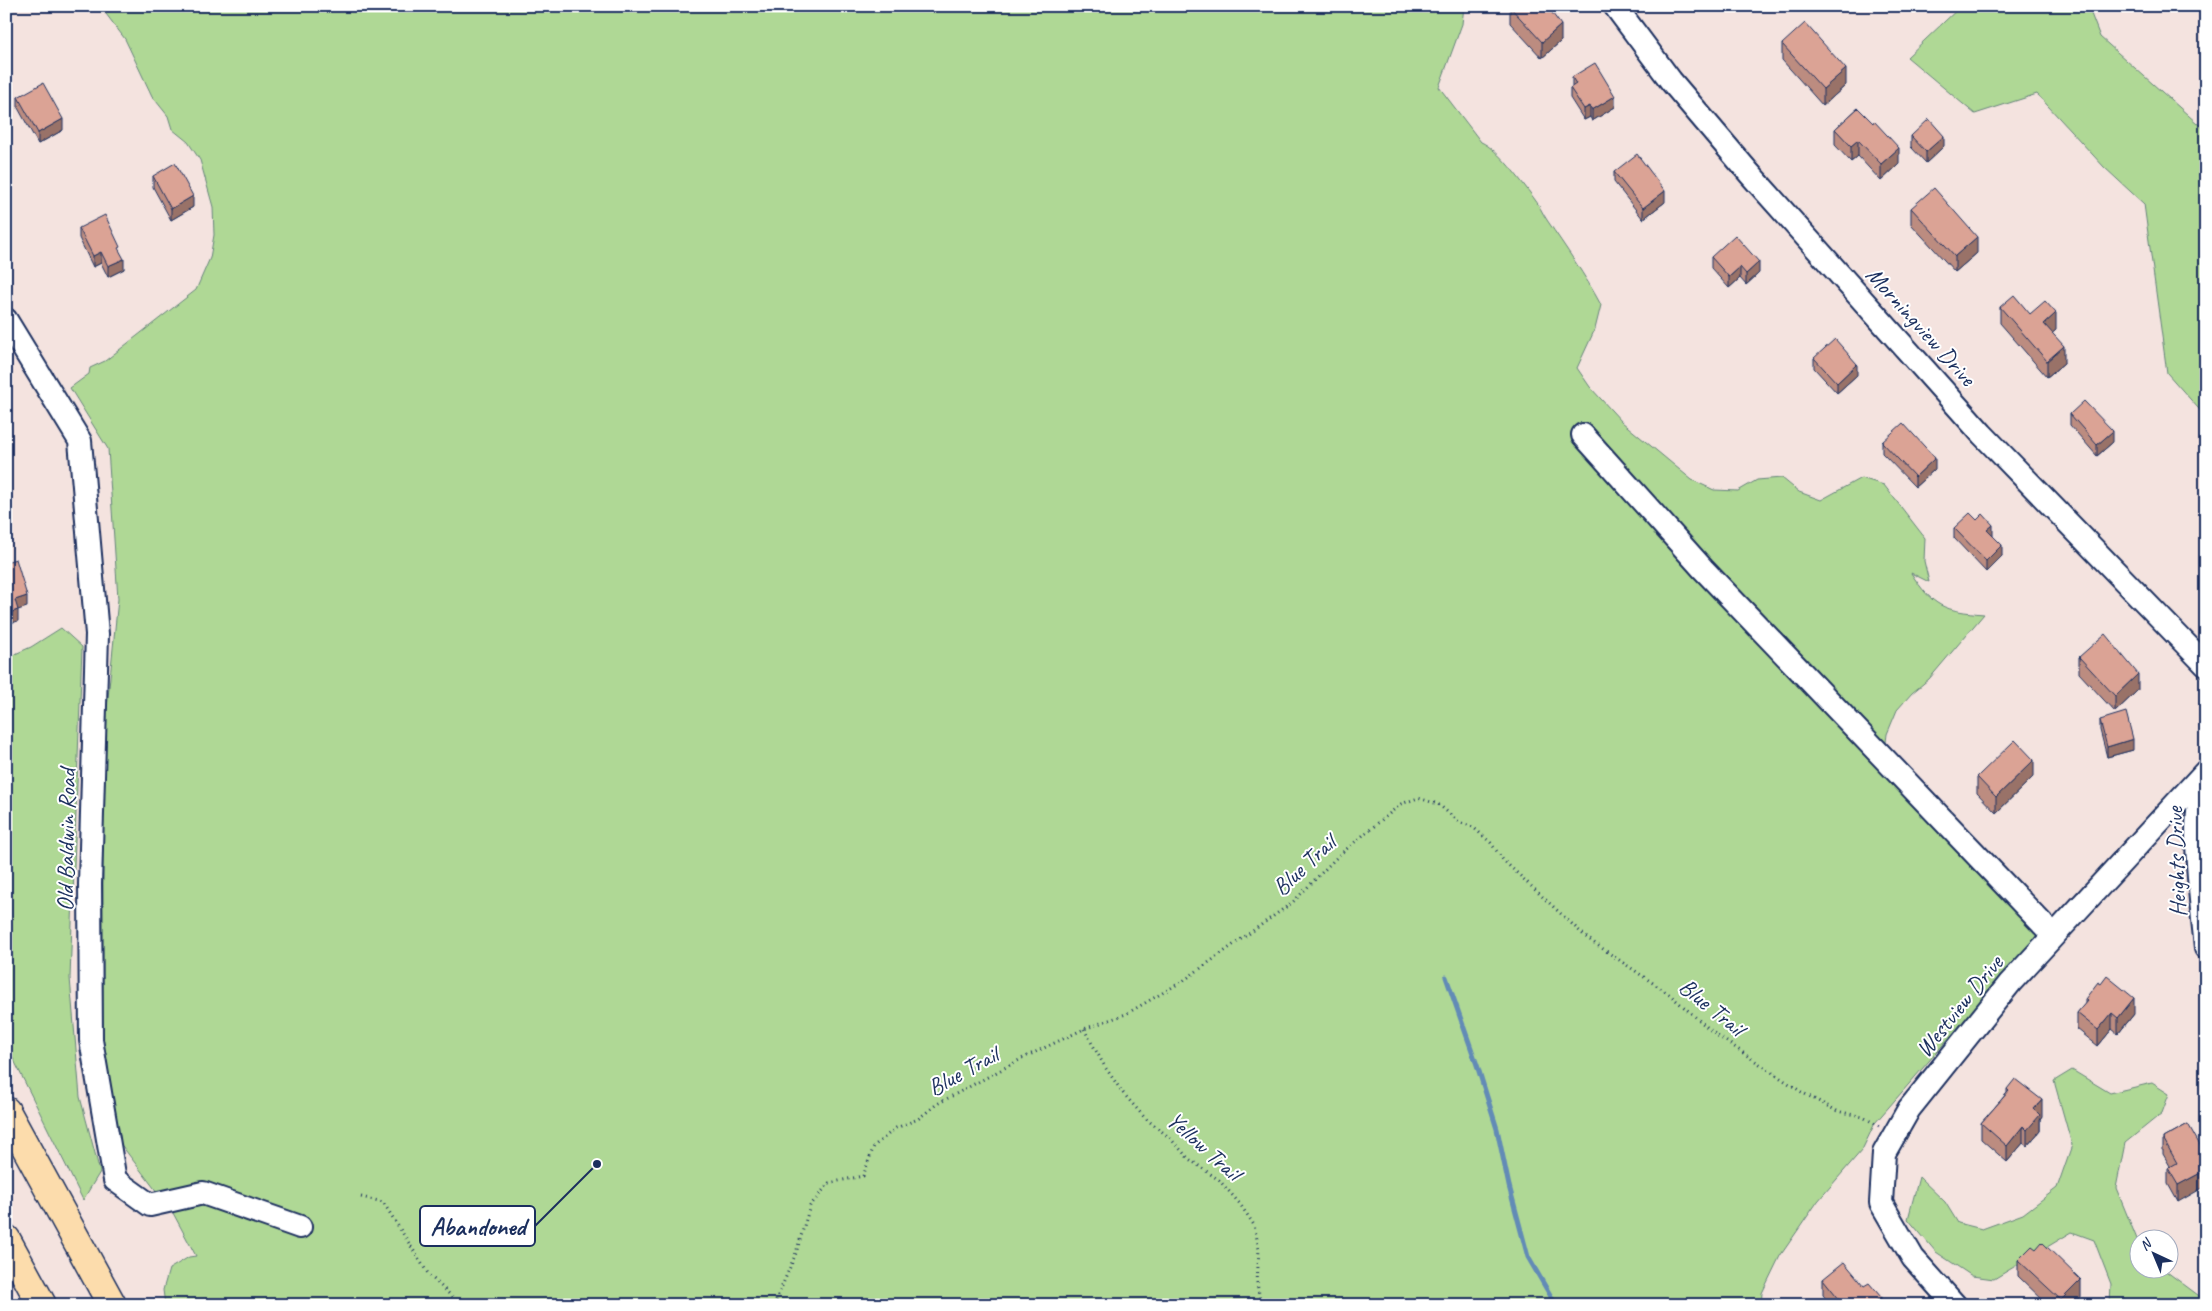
<svg xmlns="http://www.w3.org/2000/svg" width="2212" height="1311" viewBox="0 0 2212 1311" font-family="Caveat,sans-serif">
<style>
.green{fill:#afd895;stroke:#65847a}
.lines{fill:none;stroke-linecap:round;stroke-linejoin:round}
.stream{stroke:#628bb6;stroke-width:5}
.minor-casing{stroke:#1b2f5e;stroke-width:26}
.highway-casing{stroke:#1b2f5e;stroke-width:31}
.path{stroke:#1b2f5e;stroke-width:3;stroke-dasharray:1 4;stroke-linecap:butt}
.minor{stroke:#fff;stroke-width:22}
.highway{stroke:#fcdcac;stroke-width:28}
.wall{fill:#bc8c80;stroke:#1b2f5e}
.shaded-wall{fill:#997268;stroke:#1b2f5e}
.building{fill:#dba395;stroke:#1b2f5e}
.labels{text-anchor:middle;dominant-baseline:central;stroke-width:4;stroke-linejoin:round;paint-order:stroke}
.street-label{font-size:24px;fill:#1b2f5e;stroke:#fff}
.leader{fill:none;stroke:#1b2f5e;stroke-width:2}
.callout-dot{fill:#1b2f5e;stroke:#fff;stroke-width:2}
.callout{fill:#fff;stroke:#1b2f5e;stroke-width:2}
.callout-label{font-size:25px;text-anchor:middle;font-weight:bold;fill:#1b2f5e}
</style>
<rect width="100%" height="100%" fill="#f4e3df"/>
<filter id="ink" filterUnits="userSpaceOnUse"><feTurbulence type="fractalNoise" baseFrequency=".02" numOctaves="2"/><feDisplacementMap in="SourceGraphic" scale="10" xChannelSelector="R" yChannelSelector="G"/><feConvolveMatrix kernelMatrix="1 2 1 2 8 2 1 2 1" color-interpolation-filters="sRGB"/></filter>
<g filter="url(#ink)">
<g class="green">
<path d="M100,6h1364l-2,18 -23,63 42,55c17,7 41,40 52,55 6,7 9,16 14,23 19,28 38,55 54,85l-6,24 -18,39 13,19 32,35 70,58 22,10 24,1 19,-11 25,-2 17,14 22,8 40,-22 23,7 41,53 -1,23 5,21 -18,-9c22,34 33,38 73,41l-55,65 -17,14 -15,17 -10,24 -3,25 159,171 -168,193 -13,27 -44,51 -38,55 -18,37 -1,12h-1596l-2,-15 6,-21 20,-12 7,-1 -23,-43 -60,-79 -10,-65v-322l15,-148 -10,-150 -38,-61 19,-14 1,-6 15,-7 91,-71 14,-32 4,-23 -1,-28 -13,-47 -12,-18 -16,-13 -4,-13 -16,-20 -27,-57z"/>
<polygon points="1961,6 2088,6 2100,37 2206,131 2206,417 2167,373 2144,204 2104,167 2037,94 1975,114 1907,57"/>
<polygon points="61,628 82,647 70,978 80,1097 100,1172 83,1200 6,1044 6,658 31,647"/>
<polygon points="2072,1070 2110,1093 2152,1083 2169,1094 2162,1113 2125,1143 2116,1188 2139,1244 2140,1268 2163,1269 2206,1301 2206,1305 2110,1305 2111,1284 2094,1240 2072,1232 1994,1279 1972,1276 1936,1252 1908,1219 1919,1177 1945,1202 1958,1223 1982,1229 2023,1214 2057,1188 2072,1145 2054,1081"/>
</g>
<g class="lines">
<polyline class="stream" points="1446,977 1477,1065 1497,1129 1509,1186 1528,1257 1556,1305"/>
<g class="minor-casing">
<g id="minor">
<polyline points="1615,6 1671,81 1750,174 1982,434 2206,665"/>
<polyline points="6,320 80,441 97,634 90,884 91,1040 115,1180 150,1205 203,1193 300,1227"/>
<polyline points="1583,435 1703,569 2053,935"/>
<path d="M2206,776c-18,37 -4,129 0,172"/>
<polyline points="1955,1305 1913,1258 1881,1203 1884,1153 1909,1109 2010,983 2206,771"/>
</g>
</g>
<g class="highway-casing">
<g id="highway">
<polyline points="6,1111 112,1305"/>
<polyline points="6,1239 42,1305"/>
</g>
</g>
<g class="path">
<polyline points="1084,1029 1105,1067 1123,1093 1145,1118 1170,1138 1189,1159 1219,1180 1240,1204 1254,1225 1259,1249 1257,1283 1261,1305"/>
<polyline points="361,1197 383,1202 429,1275 461,1305"/>
<polyline points="774,1305 796,1253 810,1206 829,1183 863,1176 874,1146 896,1128 918,1119 937,1104 1025,1057 1084,1029 1126,1014 1183,981 1293,902 1338,856 1401,804 1418,798 1438,804 1459,822 1473,827 1491,843 1503,860 1587,938 1669,994 1715,1034 1803,1093 1837,1111 1863,1117 1879,1126"/>
</g>
<use href="#minor" class="minor"/>
<use href="#highway" class="highway"/>
</g>
<g class="wall">
<polygon points="1553,6 1553,10 1551,12 1561,41 1542,58 1510,23 1510,7"/>
<polygon points="1782,44 1846,85 1823,106 1782,60"/>
<polygon points="1572,77 1615,107 1592,121 1590,117 1584,120 1570,98 1570,88 1572,87"/>
<polygon points="18,97 63,130 38,144 18,108"/>
<polygon points="1858,108 1899,164 1881,181 1858,156 1851,162 1835,145 1835,129"/>
<polygon points="1911,136 1944,146 1926,163 1911,147"/>
<polygon points="1614,172 1665,202 1643,219 1614,182"/>
<polygon points="153,176 193,207 171,220 153,187"/>
<polygon points="1911,208 1977,253 1955,272 1911,224"/>
<polygon points="79,228 120,253 124,269 108,277 101,263 93,267 79,238"/>
<polygon points="1711,257 1759,273 1746,285 1740,278 1729,288 1711,268"/>
<polygon points="2000,307 2030,314 2056,330 2052,333 2064,363 2047,377 2000,323"/>
<polygon points="1814,358 1857,375 1837,393 1814,368"/>
<polygon points="2070,414 2113,442 2097,456 2070,425"/>
<polygon points="1882,442 1935,469 1915,487 1882,453"/>
<polygon points="1977,520 1993,535 1993,536 2002,556 1986,572 1954,538 1954,528"/>
<polygon points="2079,657 2138,690 2115,712 2079,673"/>
<polygon points="2100,720 2133,750 2107,757 2100,730"/>
<polygon points="2034,776 1996,813 1977,793 1977,777"/>
<polygon points="2085,999 2134,1014 2118,1034 2112,1029 2098,1046 2077,1029 2077,1013 2085,1004"/>
<polygon points="2007,1089 2042,1116 2040,1119 2040,1131 2027,1146 2023,1143 2007,1162 1981,1139 1981,1123 2007,1093"/>
<polygon points="2188,1124 2178,1202 2168,1184 2168,1168 2170,1166 2163,1154 2163,1138"/>
<polygon points="2018,1260 2081,1297 2072,1305 2048,1305 2018,1276"/>
<polygon points="1823,1279 1864,1286 1881,1305 1831,1305 1823,1295"/>
</g>
<g class="shaded-wall">
<polygon points="1544,6 1553,6 1553,10 1544,19"/>
<polygon points="1779,6 1785,6 1779,10"/>
<polygon points="1561,25 1561,41 1542,58 1542,42"/>
<polygon points="1846,69 1846,85 1823,106 1823,89"/>
<polygon points="1615,96 1615,107 1592,121 1592,110"/>
<polygon points="1590,106 1590,117 1584,120 1584,109"/>
<polygon points="63,119 63,130 38,144 38,133"/>
<polygon points="1944,136 1944,146 1926,163 1926,152"/>
<polygon points="1858,140 1858,156 1851,162 1851,146"/>
<polygon points="1899,148 1899,164 1881,181 1881,164"/>
<polygon points="1665,191 1665,202 1643,219 1643,208"/>
<polygon points="193,196 193,207 171,220 171,209"/>
<polygon points="1977,237 1977,253 1955,272 1955,256"/>
<polygon points="101,252 101,263 93,267 93,256"/>
<polygon points="124,259 124,269 108,277 108,266"/>
<polygon points="1759,262 1759,273 1746,285 1746,274"/>
<polygon points="1740,267 1740,278 1729,288 1729,277"/>
<polygon points="2056,313 2056,330 2044,340 2044,324"/>
<polygon points="2064,346 2064,363 2047,377 2047,361"/>
<polygon points="1857,364 1857,375 1837,393 1837,383"/>
<polygon points="2113,431 2113,442 2097,456 2097,445"/>
<polygon points="1935,458 1935,469 1915,487 1915,477"/>
<polygon points="1993,525 1993,535 1987,541 1987,530"/>
<polygon points="2002,545 2002,556 1986,572 1986,561"/>
<polygon points="27,596 27,607 15,611 15,600"/>
<polygon points="18,610 18,621 6,625 6,614"/>
<polygon points="2138,674 2138,690 2115,712 2115,696"/>
<polygon points="2133,739 2133,750 2107,757 2107,747"/>
<polygon points="2034,760 2034,776 1996,813 1996,797"/>
<polygon points="2134,998 2134,1014 2118,1034 2118,1018"/>
<polygon points="2112,1013 2112,1029 2098,1046 2098,1030"/>
<polygon points="2042,1100 2042,1116 2040,1119 2040,1131 2027,1146 2027,1130 2034,1109"/>
<polygon points="2023,1126 2023,1143 2007,1162 2007,1146"/>
<polygon points="2206,1170 2206,1186 2178,1202 2178,1185"/>
<polygon points="2081,1280 2081,1297 2072,1305 2061,1305 2061,1300"/>
<polygon points="1881,1297 1881,1305 1871,1305"/>
</g>
<g class="building">
<polygon points="1511,6 1547,6 1561,25 1542,42 1510,7"/>
<polygon points="1805,23 1846,69 1823,89 1782,44"/>
<polygon points="1595,63 1615,96 1592,110 1590,106 1584,109 1570,88 1576,84 1572,77"/>
<polygon points="43,83 63,119 38,133 18,97"/>
<polygon points="1858,108 1873,123 1874,121 1899,148 1881,164 1858,140 1851,146 1835,129"/>
<polygon points="1929,119 1944,136 1926,152 1911,136"/>
<polygon points="1637,154 1665,191 1643,208 1614,172"/>
<polygon points="175,163 193,196 171,209 153,176"/>
<polygon points="1934,188 1977,237 1955,256 1911,208"/>
<polygon points="105,215 120,247 118,248 124,259 108,266 101,252 93,256 79,228"/>
<polygon points="1735,235 1759,262 1746,274 1740,267 1729,277 1711,257"/>
<polygon points="2014,295 2030,314 2045,301 2056,313 2044,324 2064,346 2047,361 2000,307"/>
<polygon points="1835,339 1857,364 1837,383 1814,358"/>
<polygon points="2084,401 2113,431 2097,445 2070,414"/>
<polygon points="1903,423 1935,458 1915,477 1882,442"/>
<polygon points="1970,513 1977,520 1983,514 1993,525 1987,530 2002,545 1986,561 1954,528"/>
<polygon points="16,559 27,596 15,600 18,610 6,614 6,562"/>
<polygon points="2105,634 2138,674 2115,696 2079,657"/>
<polygon points="2126,712 2133,739 2107,747 2100,720"/>
<polygon points="2015,740 2034,760 1996,797 1977,777"/>
<polygon points="2107,976 2134,998 2118,1018 2112,1013 2098,1030 2077,1013 2087,1001 2085,999 2098,982 2101,984"/>
<polygon points="2015,1079 2042,1100 2034,1109 2040,1115 2027,1130 2023,1126 2007,1146 1981,1123 2009,1091 2007,1089"/>
<polygon points="2188,1124 2206,1156 2206,1170 2178,1185 2168,1168 2177,1163 2163,1138"/>
<polygon points="2042,1242 2081,1280 2061,1300 2018,1260 2032,1246 2036,1249"/>
<polygon points="1844,1262 1864,1286 1869,1283 1881,1297 1871,1305 1833,1305 1840,1300 1823,1279"/>
</g>
</g>
<g class="labels">
<g class="street-label">
<text transform="translate(1921 326) rotate(48)">Morningview Drive</text>
<text transform="translate(66 840) rotate(-89)">Old Baldwin Road</text>
<text transform="translate(2176 862) rotate(-92)">Heights Drive</text>
<text transform="translate(1304 865) rotate(-43)">Blue Trail</text>
<text transform="translate(1959 1006) rotate(-51)">Westview Drive</text>
<text transform="translate(1712 1007) rotate(39)">Blue Trail</text>
<text transform="translate(963 1071) rotate(-29)">Blue Trail</text>
<text transform="translate(1204 1146) rotate(42)">Yellow Trail</text>
</g>
</g>
<path class="leader" d="M597 1164L535 1226"/>
<circle class="callout-dot" cx="597" cy="1164" r="5"/>
<rect class="callout" x="420" y="1206" width="115" height="40" rx="5"/>
<g class="callout-label">
<text x="478" y="1235">Abandoned</text>
</g>
<rect width="2212" height="1311" fill="none" stroke="#fff" stroke-width="25"/>
<rect x="12" y="12" width="2187" height="1286" fill="none" stroke="#1b2f5e" stroke-width="2" filter="url(#ink)"/>
<g transform="translate(2154 1254) rotate(316)"><circle r="24" fill="#ffffff" stroke="#a4acbf"/>
<path d="M0-4L9 19L0 12L-9 19Z" fill="#1b2f5e"/>
<text y="-8" font-size="14" font-weight="bold" text-anchor="middle" fill="#1b2f5e">N</text>
</g>
</svg>
